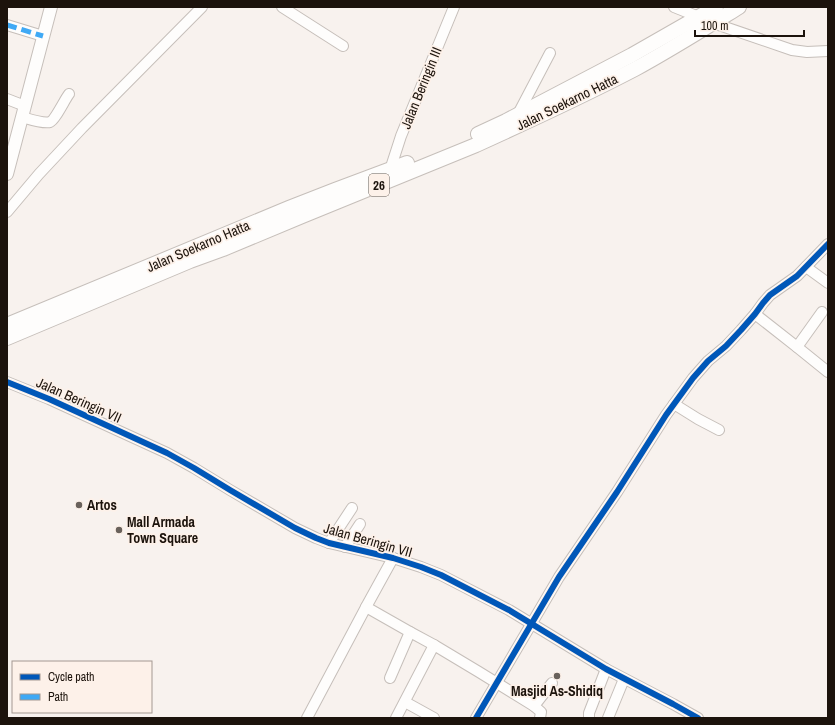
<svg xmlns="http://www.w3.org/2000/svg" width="835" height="725" viewBox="0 0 835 725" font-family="'Archivo Narrow',sans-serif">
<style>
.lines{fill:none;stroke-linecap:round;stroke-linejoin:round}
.minor-casing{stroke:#c6bfba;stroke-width:12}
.major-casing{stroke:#c6bfba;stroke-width:14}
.highway-casing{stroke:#c6bfba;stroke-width:16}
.minor{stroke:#fefdfc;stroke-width:10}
.major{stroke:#fefdfc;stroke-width:12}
.highway{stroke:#fefdfc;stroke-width:14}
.quiet{stroke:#3fa9f5;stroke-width:5;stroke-dasharray:10 5;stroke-linecap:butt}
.cycleway-casing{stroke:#fdf1e9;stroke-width:8}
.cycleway{stroke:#0057b8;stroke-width:6}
.poi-dot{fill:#69615b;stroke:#fdf1e9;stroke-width:1.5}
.labels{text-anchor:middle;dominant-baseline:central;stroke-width:3.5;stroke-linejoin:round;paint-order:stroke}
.shield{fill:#fdf1e9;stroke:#60564e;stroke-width:1}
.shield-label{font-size:13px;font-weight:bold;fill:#1c130c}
.street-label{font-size:14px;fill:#1c130c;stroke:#fdf1e9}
.poi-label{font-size:14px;font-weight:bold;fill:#1c130c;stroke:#fdf1e9;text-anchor:start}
</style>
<rect width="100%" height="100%" fill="#f8f2ee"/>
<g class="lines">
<g class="minor-casing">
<g id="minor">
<polyline points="282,7 343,46"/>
<polyline points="674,7 699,17"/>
<polyline points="713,23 792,50 807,52 828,51"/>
<polyline points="7,25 43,36"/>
<polyline points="7,99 25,106"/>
<polyline points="518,114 550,53"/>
<path d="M22,117c7,2 22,7 28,5 5,-2 15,-23 19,-28"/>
<polyline points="390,170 401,136 454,7"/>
<polyline points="7,212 39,174 82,128 202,7"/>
<polyline points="806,267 828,283"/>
<polyline points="755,314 797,347 828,372"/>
<polyline points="797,347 822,312"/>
<polyline points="7,382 49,399 167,453 194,468 230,490 295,528 316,538 329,543 393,558 421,567 441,575 509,610 606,669 673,704 698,718"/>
<polyline points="674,404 698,419 719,430"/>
<polyline points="329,543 352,508"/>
<polyline points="345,547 360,524"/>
<polyline points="393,558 366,607 410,632 434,645"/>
<polyline points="390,678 410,632"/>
<polyline points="405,702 434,718"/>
<polyline points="534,706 552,683"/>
<polyline points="307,718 366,607"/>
<polyline points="396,718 434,645 479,672 534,706 541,712 540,718"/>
<polyline points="476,718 559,577 617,492 666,415 693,378 708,361 726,346 741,330 755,314 763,303 770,295 797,276 828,244"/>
<polyline points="589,718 589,713 606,669"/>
<polyline points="608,718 624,679"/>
</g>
</g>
<g class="major-casing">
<polyline id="major" points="7,174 51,7"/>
</g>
<g class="highway-casing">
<g id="highway">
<polyline points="478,134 506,121 632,55 716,7"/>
<polyline points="7,325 289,208 335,190 407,163"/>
<path d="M7,338l183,-77 33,-12 79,-33 174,-71c53,-24 107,-49 159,-76 35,-19 70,-41 104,-62"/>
</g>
</g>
<use href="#minor" class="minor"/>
<use href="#major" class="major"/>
<use href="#highway" class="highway"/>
<polyline class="quiet" points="7,25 43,36"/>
<g class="cycleway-casing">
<g id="cycleway">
<polyline points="7,382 49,399 167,453 194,468 230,490 295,528 316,538 329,543 393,558 421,567 441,575 509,610 606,669 673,704 698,718"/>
<polyline points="476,718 559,577 617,492 666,415 693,378 708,361 726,346 741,330 755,314 763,303 770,295 797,276 828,244"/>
</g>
</g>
<use href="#cycleway" class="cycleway"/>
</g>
<g class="poi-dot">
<circle cx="79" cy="505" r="4"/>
<circle cx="119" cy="530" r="4"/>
<circle cx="557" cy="676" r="4"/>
</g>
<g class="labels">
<rect class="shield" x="369" y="174" width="20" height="22" rx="3"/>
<g class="shield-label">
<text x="379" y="185">26</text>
</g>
<g class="street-label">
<text transform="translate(421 88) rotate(-68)">Jalan Beringin III</text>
<text transform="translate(567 102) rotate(-26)">Jalan Soekarno Hatta</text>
<text transform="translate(198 246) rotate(-23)">Jalan Soekarno Hatta</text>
<text transform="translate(79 400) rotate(24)">Jalan Beringin VII</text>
<text transform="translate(368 540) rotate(16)">Jalan Beringin VII</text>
</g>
<g class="poi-label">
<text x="87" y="505">Artos</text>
<text x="127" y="522">Mall Armada<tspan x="127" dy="16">Town Square</tspan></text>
<text x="557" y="691" text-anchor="middle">Masjid As-Shidiq</text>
</g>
</g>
<rect width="835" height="725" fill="none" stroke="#1c130c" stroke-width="16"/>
<rect x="12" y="661" width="140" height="52" fill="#fdf1e9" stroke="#a39891"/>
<rect x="20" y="674" width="20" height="6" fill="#0057b8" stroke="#a39891"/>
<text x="48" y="681" font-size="12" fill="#1c130c">Cycle path</text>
<rect x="20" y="694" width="20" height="6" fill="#3fa9f5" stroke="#a39891"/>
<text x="48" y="701" font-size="12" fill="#1c130c">Path</text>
<path d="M695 30v6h109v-6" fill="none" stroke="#1c130c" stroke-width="2"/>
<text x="701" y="30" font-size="12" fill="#1c130c" stroke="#fdf1e9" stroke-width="3" paint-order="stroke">100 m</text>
</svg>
